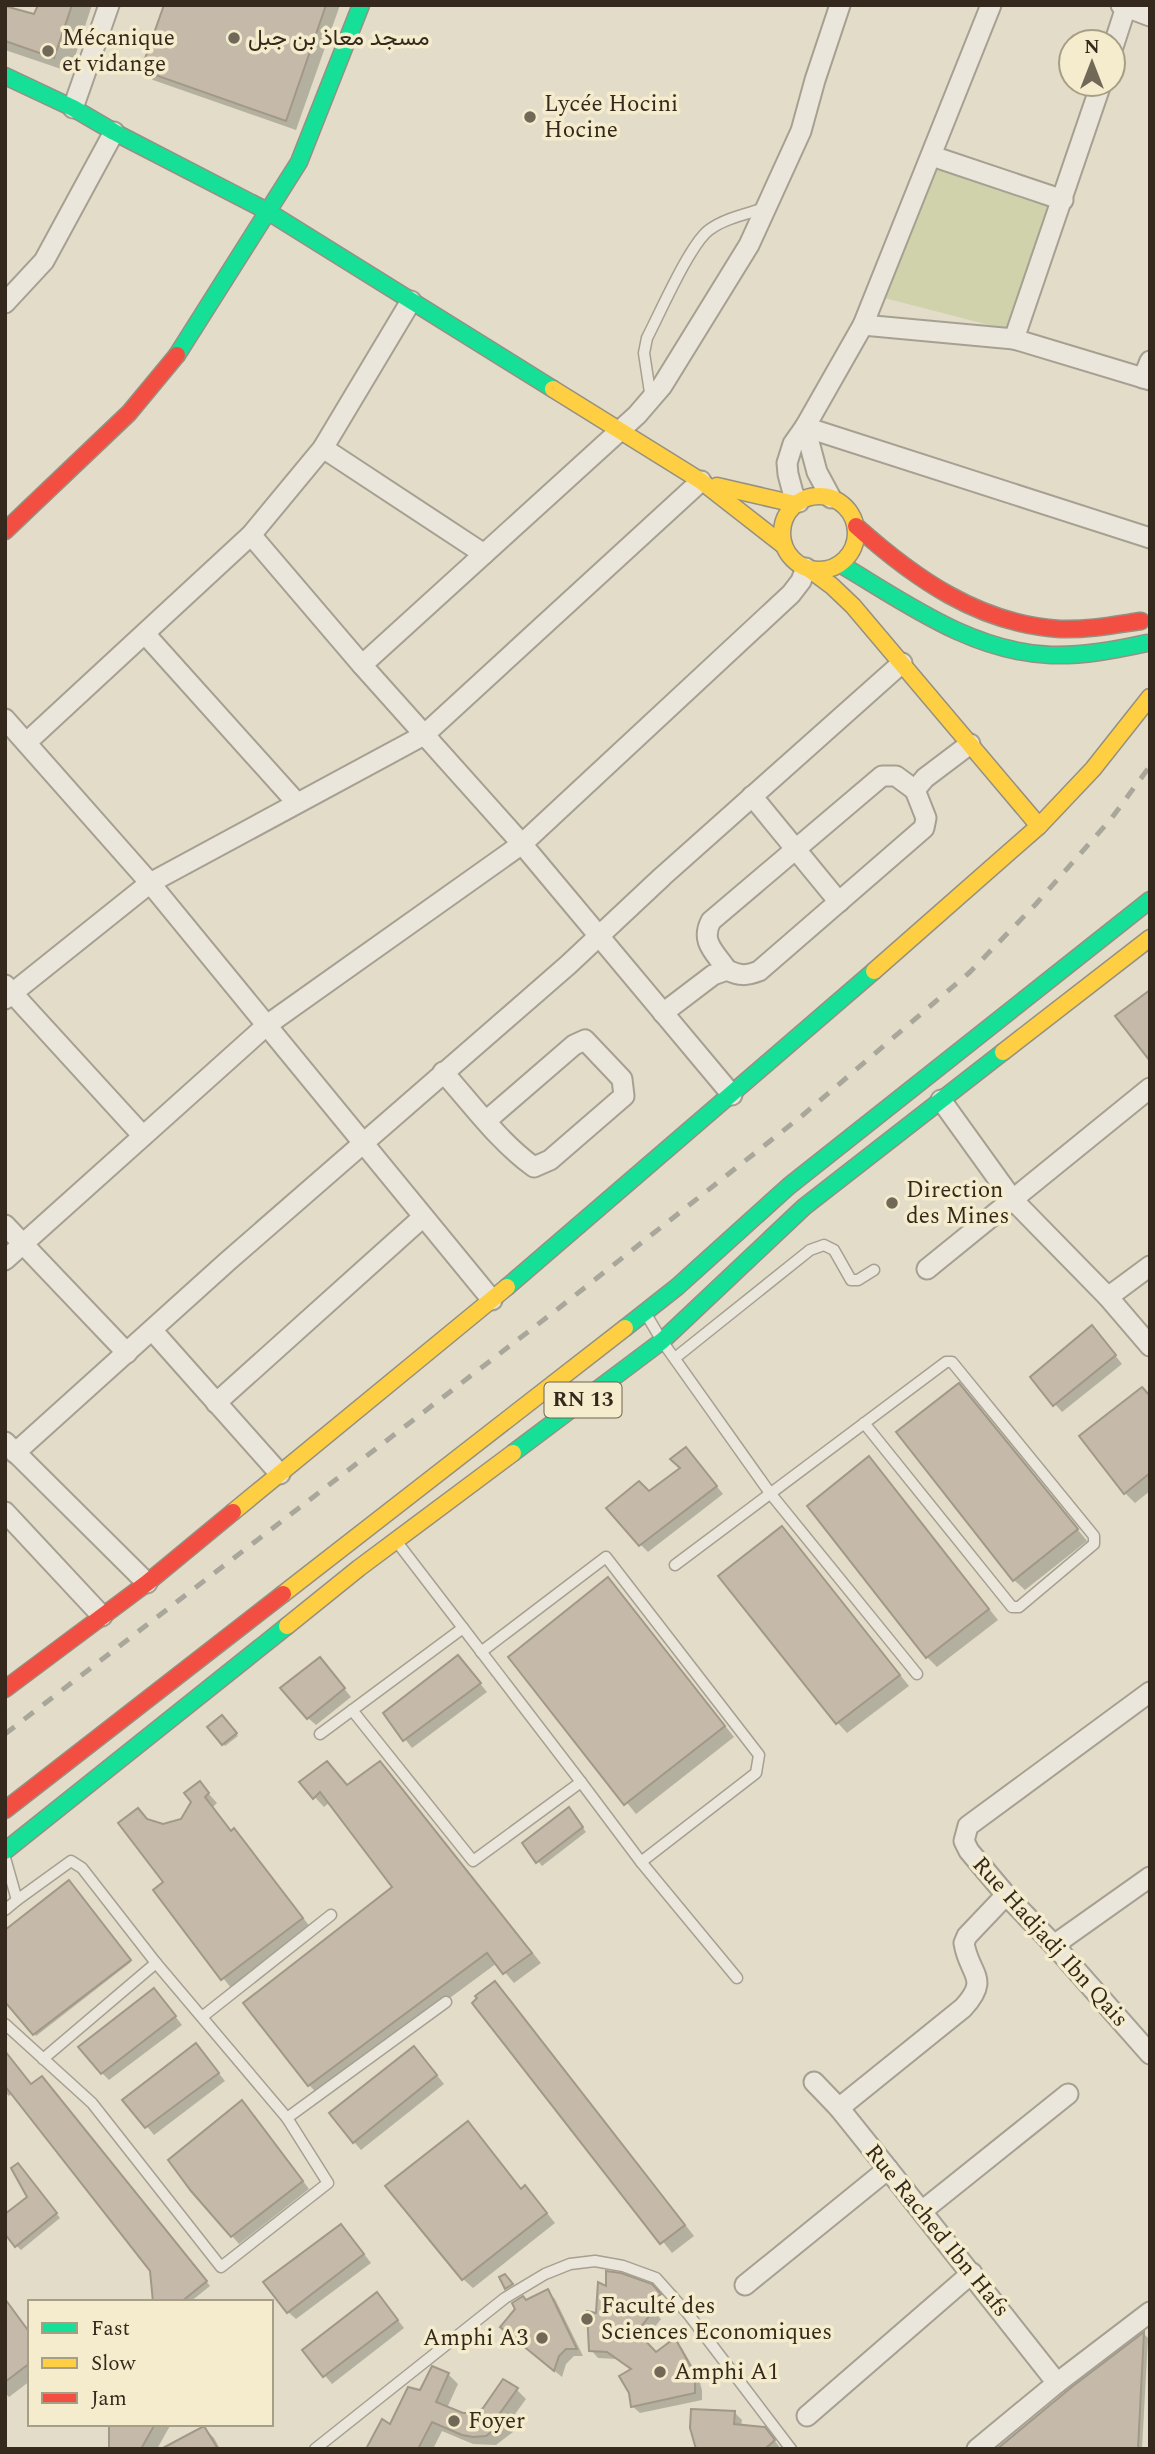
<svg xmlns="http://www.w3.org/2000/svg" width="1155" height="2454" viewBox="0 0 1155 2454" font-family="Spectral,Vazirmatn,serif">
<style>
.green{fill:#cfd2ab}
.shadow{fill:#0003}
.building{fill:#c5baa9;stroke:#a29888;stroke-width:2}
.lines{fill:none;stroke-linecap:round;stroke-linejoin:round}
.lane-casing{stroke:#a6a092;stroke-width:13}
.street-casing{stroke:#a6a092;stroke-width:23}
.fast-casing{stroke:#969082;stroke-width:19}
.slow-casing{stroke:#969082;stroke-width:19}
.jam-casing{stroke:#969082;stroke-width:19}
.lane{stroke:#eae6db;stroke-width:10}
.street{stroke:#eae6db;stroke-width:19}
.fast{stroke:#16e098;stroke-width:16}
.slow{stroke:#ffcf43;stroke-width:16}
.jam{stroke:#f24e42;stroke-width:16}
.rail{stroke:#a9a69c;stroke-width:5;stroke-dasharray:12 12;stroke-linecap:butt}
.poi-dot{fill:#716858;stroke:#f4eccd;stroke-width:2.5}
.labels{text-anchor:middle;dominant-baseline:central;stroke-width:7;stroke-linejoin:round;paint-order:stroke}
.shield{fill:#f4eccd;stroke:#6e6451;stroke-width:2}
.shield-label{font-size:21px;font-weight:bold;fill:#34291c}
.poi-label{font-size:23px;fill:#34291c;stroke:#f4eccd;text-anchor:start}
.street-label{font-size:23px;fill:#34291c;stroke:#f4eccd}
</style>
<rect width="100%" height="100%" fill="#e2dcc8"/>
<polygon class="green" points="933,167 1054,208 1012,331 881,297"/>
<g class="shadow">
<polygon points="40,5 92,5 70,72 5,50 5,8 35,16"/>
<polygon points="166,5 340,5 296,130 153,80 143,70"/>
<polygon points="1099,1335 1122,1364 1062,1412 1055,1404"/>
<polygon points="969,1396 1087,1541 1025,1590 1014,1580"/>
<polygon points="1150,1397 1150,1491 1135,1503 1125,1493"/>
<polygon points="693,1457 723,1494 648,1552 640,1544 649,1493 682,1468"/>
<polygon points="869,1459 998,1620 937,1667 927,1657"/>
<polygon points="782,1528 909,1686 847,1733 837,1722"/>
<polygon points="608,1579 734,1737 636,1814 510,1657"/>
<polygon points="465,1665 487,1692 412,1748 385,1713"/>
<polygon points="327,1667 351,1697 316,1725 308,1718"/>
<polygon points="222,1717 238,1736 225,1746 209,1728"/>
<polygon points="380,1763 541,1963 514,1983 497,1963 319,2095 309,2085 395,1887 330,1802 324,1807 301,1782 348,1787"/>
<polygon points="200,1784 217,1803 213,1807 232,1832 234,1831 243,1840 311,1928 231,1988 155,1891 165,1883 149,1822 163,1826 182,1821"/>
<polygon points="573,1814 586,1832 542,1866 538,1861"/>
<polygon points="68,1882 131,1962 36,2036 5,1998"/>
<polygon points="495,1983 694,2236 672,2253 474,2003"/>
<polygon points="161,1998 182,2025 109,2080 102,2073"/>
<polygon points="196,2045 225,2081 154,2135 125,2100"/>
<polygon points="5,2053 31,2086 46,2082 210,2286 190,2302 155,2302 152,2270 13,2093 9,2096 5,2092"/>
<polygon points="421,2055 444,2084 361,2150 354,2142"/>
<polygon points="250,2110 309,2189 239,2244 232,2236"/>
<polygon points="23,2170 60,2218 21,2250 16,2245 29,2198"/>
<polygon points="522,2190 534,2197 555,2223 473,2288 463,2279"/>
<polygon points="348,2233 371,2263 296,2319 288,2312"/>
<polygon points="608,2288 655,2291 667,2303 654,2312 661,2319 644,2341 656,2354 674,2341 682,2348 698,2376 702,2390 702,2400 640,2413 632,2406 632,2370 617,2359 598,2358 591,2350 597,2315"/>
<polygon points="547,2291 555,2299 583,2356 574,2356 566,2364 562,2377 510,2334 526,2302"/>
<polygon points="5,2298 30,2332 30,2381 9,2397 5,2393"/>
<polygon points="384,2302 404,2328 332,2384 304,2350"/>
<polygon points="1144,2334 1148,2338 1142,2449 998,2449"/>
<polygon points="448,2374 458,2384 447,2408 462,2414 475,2414 484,2409 503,2382 517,2390 526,2399 507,2425 513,2432 496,2445 473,2444 442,2431 433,2449 368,2449 421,2392"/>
<polygon points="734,2412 742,2420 741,2426 772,2437 781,2449 697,2449"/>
<polygon points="111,2424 171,2424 157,2449 111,2449"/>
<polygon points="204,2428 214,2438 220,2449 165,2449"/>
</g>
<g class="building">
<polygon points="38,5 72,5 54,58 5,41 5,6 34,14"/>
<polygon points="164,5 326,5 286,121 141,70"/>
<polygon points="1150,990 1150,1061 1115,1016"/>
<polygon points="1092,1325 1116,1355 1053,1406 1030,1377"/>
<polygon points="959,1383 1078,1529 1013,1581 896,1432"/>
<polygon points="1142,1387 1150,1396 1150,1473 1124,1494 1079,1436"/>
<polygon points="686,1447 717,1486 639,1546 606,1508 639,1481 649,1491 680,1468 670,1459"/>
<polygon points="869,1456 989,1609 926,1658 807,1506"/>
<polygon points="782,1526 900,1675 836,1724 718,1576"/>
<polygon points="608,1577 725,1726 624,1805 508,1657"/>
<polygon points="458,1655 481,1683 403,1741 383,1713"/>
<polygon points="320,1657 345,1688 307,1719 280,1688"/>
<polygon points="222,1715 237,1733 222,1745 207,1727"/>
<polygon points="327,1761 347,1785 380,1761 532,1953 503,1974 487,1953 308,2086 243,2003 392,1887 320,1792 313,1799 299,1782"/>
<polygon points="200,1781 209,1793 205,1797 231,1831 234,1828 303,1918 221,1980 153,1890 163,1882 118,1823 138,1808 147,1819 163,1824 181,1819 191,1802 184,1793"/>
<polygon points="569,1807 583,1827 536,1863 522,1843"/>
<polygon points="69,1880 131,1960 33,2035 5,2002 5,1930"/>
<polygon points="495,1981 685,2225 660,2244 472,2003 477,1998 475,1996"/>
<polygon points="154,1988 176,2016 101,2074 78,2047"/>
<polygon points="196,2043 219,2073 145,2128 122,2100"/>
<polygon points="414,2046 437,2075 353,2143 329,2113"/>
<polygon points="5,2051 31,2084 42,2076 207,2281 181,2302 153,2302 150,2271 5,2086"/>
<polygon points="242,2100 303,2181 231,2237 191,2191 168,2160"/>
<polygon points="468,2121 521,2189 525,2185 547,2213 462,2280 385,2186"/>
<polygon points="18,2163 57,2213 15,2247 5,2234 5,2214 27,2197 11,2168"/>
<polygon points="341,2224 364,2254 287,2313 263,2282"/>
<polygon points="606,2271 621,2273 652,2284 661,2294 647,2305 654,2310 637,2332 656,2352 675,2338 691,2367 695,2381 695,2393 631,2407 629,2393 619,2376 631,2369 607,2352 589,2351 587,2311 596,2313 598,2282 606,2286"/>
<polygon points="505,2274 513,2284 505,2289 499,2277"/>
<polygon points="548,2289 577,2349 566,2349 559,2356 554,2371 500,2327 515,2309 512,2303 523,2296 526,2300"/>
<polygon points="377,2292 398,2320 323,2377 302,2350"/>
<polygon points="5,2299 30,2333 30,2363 5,2382"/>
<polygon points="1144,2332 1138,2449 997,2449 1073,2386"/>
<polygon points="432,2366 449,2373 436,2402 463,2413 474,2413 483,2408 503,2379 518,2388 498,2416 505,2421 486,2436 473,2437 462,2435 432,2422 418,2449 366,2449 382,2419 390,2424 408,2387 420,2390"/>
<polygon points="691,2409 735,2411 734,2424 765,2427 775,2440 765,2449 696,2449 690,2428"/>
<polygon points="109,2424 155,2424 141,2449 109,2449"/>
<polygon points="204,2426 218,2449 161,2449"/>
</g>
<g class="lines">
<g class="lane-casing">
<g id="lane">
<path d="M651,399l-7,-46 3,-15c13,-25 43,-94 62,-108 16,-12 38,-16 56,-22"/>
<polyline points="646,1314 662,1341 770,1493 917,1674"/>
<polyline points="675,1358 810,1250 824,1245 834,1250 851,1280 858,1280 874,1270"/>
<polyline points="397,1542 463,1628"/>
<polyline points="675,1565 946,1362 952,1362 1094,1536 1094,1544 1019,1607 1012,1607 864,1423"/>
<polyline points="481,1652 606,1557 759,1755 756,1773 641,1862"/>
<polyline points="320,1734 463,1628 581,1782 473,1861 352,1710"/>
<polyline points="581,1782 641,1862 737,1978"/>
<polyline points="5,1858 17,1900 71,1861 82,1868 156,1963 287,2118 328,2183 221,2267 92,2103 5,2024"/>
<polyline points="5,1910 17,1900"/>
<polyline points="202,2017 331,1915"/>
<polyline points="43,2059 156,1963"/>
<polyline points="287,2118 446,2002"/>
<polyline points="315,2449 505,2298 545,2274 570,2264 595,2261 623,2266 656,2278 689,2315 791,2449"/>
</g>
</g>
<g class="street-casing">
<g id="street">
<polyline points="1121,5 1150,16"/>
<polyline points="1113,47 1126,7"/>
<polyline points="73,108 109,5"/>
<polyline points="932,156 1063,200"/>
<polyline points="5,303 44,261 114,132"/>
<polyline points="863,325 1014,339 1150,380"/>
<polyline points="1014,339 1101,84"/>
<polyline points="1143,378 1150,361"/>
<polyline points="805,427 1150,538"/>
<polyline points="805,427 817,472 831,498"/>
<polyline points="323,448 484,554"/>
<polyline points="799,502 793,493 788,474 787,463 793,444 805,427 863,325 991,5"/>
<polyline points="251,535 362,665 522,844 732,1095"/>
<polyline points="146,635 297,803"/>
<polyline points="362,665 637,415 662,386 749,245 801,131 815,80 840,5"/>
<polyline points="5,719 150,883 492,1300"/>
<polyline points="27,742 251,535 323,448 411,301"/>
<polyline points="752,796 839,902"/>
<path d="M727,970c-12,-18 -27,-28 -16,-49l171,-145h14l19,14"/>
<polyline points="5,985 143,1136"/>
<polyline points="5,999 150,883 424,735 701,481"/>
<path d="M663,1013l50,-38 14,-5c13,6 19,6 32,1l165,-143 2,-10 -11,-28 10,-12 45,-34"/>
<path d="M443,1072c29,32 56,70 91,95l16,-7 74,-64 -2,-17 -37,-39 -11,5 -88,76"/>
<polyline points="941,1100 1013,1200 1108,1297 1150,1346"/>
<polyline points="5,1225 127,1353"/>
<polyline points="5,1260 267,1025 522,844 791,594 801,581 806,568"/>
<polyline points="927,1269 1150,1088"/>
<polyline points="1108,1297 1150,1266"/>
<polyline points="152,1330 280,1474"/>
<polyline points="216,1403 423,1217"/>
<polyline points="5,1442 147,1583"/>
<polyline points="15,1453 228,1261 568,965 663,876 902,663"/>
<polyline points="5,1512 102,1616"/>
<polyline points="1150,1692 968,1826 964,1841 969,1851 1006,1895 1054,1945 1150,2054"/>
<polyline points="1054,1945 1150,1877"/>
<polyline points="814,2082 839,2108 888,2169 1057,2383"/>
<path d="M839,2108l124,-100c28,-30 6,-33 1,-65l3,-7 39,-41"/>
<polyline points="922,2211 1068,2094"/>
<polyline points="745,2285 888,2169"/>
<polyline points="807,2416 972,2273"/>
<polyline points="977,2449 1057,2383 1150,2312"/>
</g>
</g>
<g class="fast-casing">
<g id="fast">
<polyline points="5,76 73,108 114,132 267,211 553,389"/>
<polyline points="177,355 299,162 361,5"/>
<path d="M840,564c66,39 132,88 211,91 32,1 64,-5 96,-12"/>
<polyline points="507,1287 874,971"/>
<polyline points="625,1328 677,1287 789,1186 1150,900"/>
<polyline points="513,1453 662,1341 804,1207 1003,1052"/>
<polyline points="5,1851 287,1626"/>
</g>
</g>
<g class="slow-casing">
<g id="slow">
<polyline points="553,389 701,481 783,545"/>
<polyline points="717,486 795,504"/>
<circle cx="819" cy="533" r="37"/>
<polyline points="809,569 832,586 853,606 1039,826"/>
<polyline points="874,971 1039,826 1093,769 1150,697"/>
<polyline points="1003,1052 1150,938"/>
<polyline points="233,1512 507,1287"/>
<polyline points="283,1594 625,1328"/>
<polyline points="287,1626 359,1568 513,1453"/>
</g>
</g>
<g class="jam-casing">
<g id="jam">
<path d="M856,526c58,52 123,98 204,103 28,1 54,-4 81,-8"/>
<polyline points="5,531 129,413 177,355"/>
<polyline points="5,1689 147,1583 233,1512"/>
<polyline points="5,1810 283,1594"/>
</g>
</g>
<use href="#lane" class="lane"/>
<use href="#street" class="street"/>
<use href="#fast" class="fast"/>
<use href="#slow" class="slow"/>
<use href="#jam" class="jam"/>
<polyline class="rail" points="5,1734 559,1308 803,1115 970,972 1035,905 1111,819 1150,766"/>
</g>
<g class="poi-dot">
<circle cx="234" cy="38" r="7"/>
<circle cx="48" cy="51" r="7"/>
<circle cx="530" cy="117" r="7"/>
<circle cx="892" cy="1203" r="7"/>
<circle cx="587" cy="2319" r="7"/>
<circle cx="542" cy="2338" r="7"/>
<circle cx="660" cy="2372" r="7"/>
<circle cx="454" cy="2421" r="7"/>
</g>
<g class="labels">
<rect class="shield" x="544.5" y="1382.5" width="77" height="35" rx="5"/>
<g class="shield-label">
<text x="583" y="1400">RN 13</text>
</g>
<g class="poi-label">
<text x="62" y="38">Mécanique<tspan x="62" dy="26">et vidange</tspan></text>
<text x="248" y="38">مسجد معاذ بن جبل</text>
<text x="544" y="104">Lycée Hocini<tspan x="544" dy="26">Hocine</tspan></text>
<text x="906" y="1190">Direction<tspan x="906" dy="26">des Mines</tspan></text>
<text x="601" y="2306">Faculté des<tspan x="601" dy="26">Sciences Economiques</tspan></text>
<text x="528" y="2338" text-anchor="end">Amphi A3</text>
<text x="674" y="2372">Amphi A1</text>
<text x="468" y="2421">Foyer</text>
</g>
<g class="street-label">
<text transform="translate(1050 1942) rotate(48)">Rue Hadjadj Ibn Qais</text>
<text transform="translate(937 2231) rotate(51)">Rue Rached Ibn Hafs</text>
</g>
</g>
<rect width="1155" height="2454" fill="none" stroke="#34291c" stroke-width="14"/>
<rect x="28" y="2300" width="245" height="126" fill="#f4eccd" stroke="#a79e86" stroke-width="2"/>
<rect x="42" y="2323" width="35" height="10" fill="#16e098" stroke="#a79e86" stroke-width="2"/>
<text x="91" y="2335" font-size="21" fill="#34291c">Fast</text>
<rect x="42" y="2358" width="35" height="10" fill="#ffcf43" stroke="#a79e86" stroke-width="2"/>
<text x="91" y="2370" font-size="21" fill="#34291c">Slow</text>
<rect x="42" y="2393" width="35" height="10" fill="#f24e42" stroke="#a79e86" stroke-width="2"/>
<text x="91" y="2405" font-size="21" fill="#34291c">Jam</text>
<g transform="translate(1092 63)"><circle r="33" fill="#f4eccd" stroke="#a79e86" stroke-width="2"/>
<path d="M0-5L12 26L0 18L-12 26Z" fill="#716858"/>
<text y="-10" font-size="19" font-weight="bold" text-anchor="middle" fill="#34291c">N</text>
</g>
</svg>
